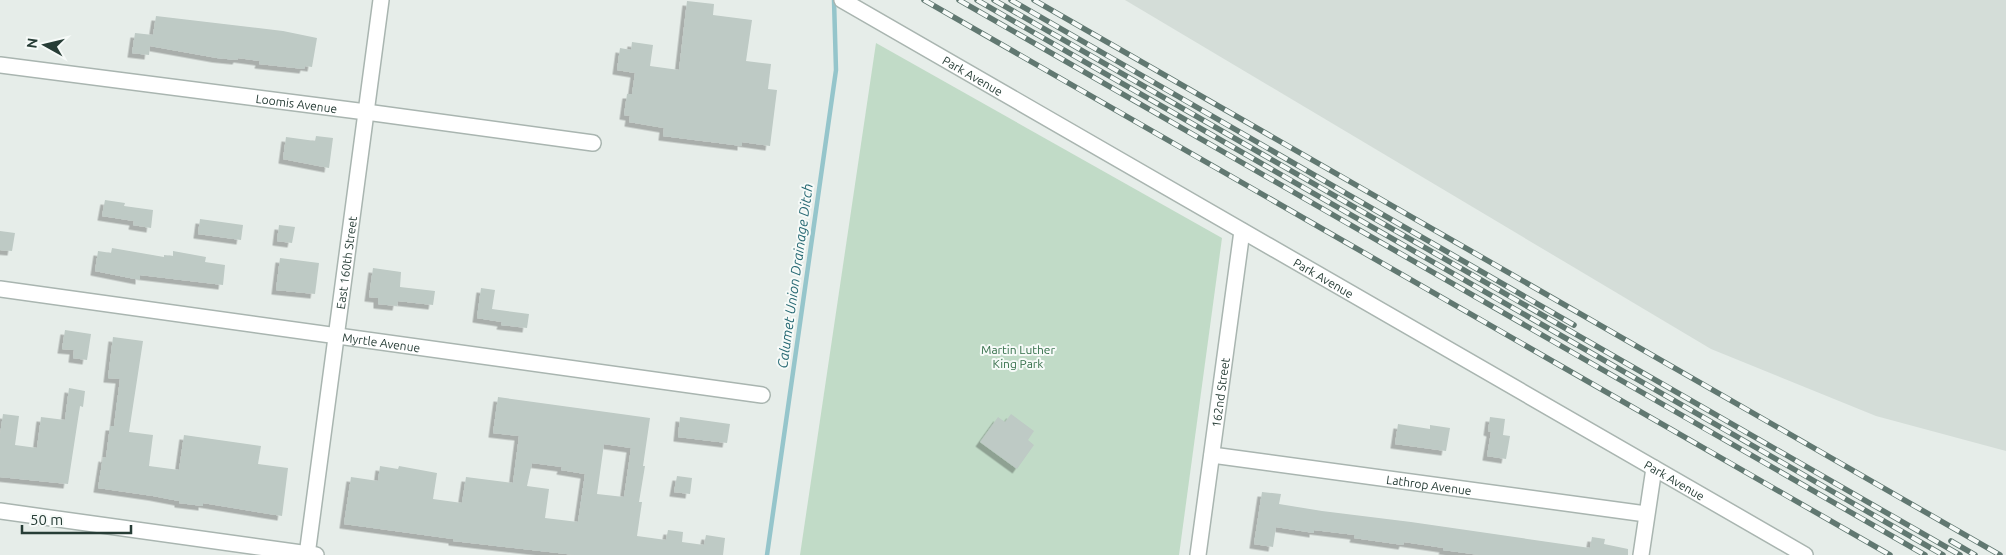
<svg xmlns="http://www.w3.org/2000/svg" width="2006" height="555" viewBox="0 0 2006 555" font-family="Ubuntu,sans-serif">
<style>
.built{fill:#d4ddd8}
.green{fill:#c1dbc7}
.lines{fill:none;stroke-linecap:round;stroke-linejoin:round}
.stream{stroke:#95c5cb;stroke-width:4.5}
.building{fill:#becac5;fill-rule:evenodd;filter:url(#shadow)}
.minor-casing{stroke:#a9b5b0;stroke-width:18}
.tertiary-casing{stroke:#a9b5b0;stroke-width:18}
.minor{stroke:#fff;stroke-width:15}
.tertiary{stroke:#fff;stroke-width:15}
.rail-casing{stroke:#617871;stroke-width:5.5}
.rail{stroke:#f6faf8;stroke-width:4;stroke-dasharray:11;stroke-linecap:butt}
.labels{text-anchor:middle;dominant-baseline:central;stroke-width:4;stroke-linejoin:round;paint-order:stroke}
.street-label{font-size:12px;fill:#273d36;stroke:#f6faf8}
.park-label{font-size:12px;fill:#356f4a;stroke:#f6faf8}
.water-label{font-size:14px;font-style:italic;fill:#276973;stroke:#f6faf8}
</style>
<defs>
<filter id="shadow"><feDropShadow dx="-4.5" dy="4.5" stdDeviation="0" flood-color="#0004"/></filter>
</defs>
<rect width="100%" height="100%" fill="#e6ede9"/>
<polygon class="built" points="1125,0 2006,0 2006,451 1876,416 1711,349"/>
<polygon class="green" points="876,43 1222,238 1179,555 800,555"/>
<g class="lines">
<polyline class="stream" points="767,555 836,70 834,0"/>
</g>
<g class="building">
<polygon points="687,1 714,4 713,15 752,20 746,61 771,64 768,89 777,90 770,146 742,142 742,146 663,136 664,128 629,122 630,116 624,115 627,94 632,94 635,73 617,70 620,48 631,50 632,42 653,45 650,66 679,70"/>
<polygon points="156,16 283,31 317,38 312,67 305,66 304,69 259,64 260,61 238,58 237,60 217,58 150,46 149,55 132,53 135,33 153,35"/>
<polygon points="316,136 333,138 329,168 283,159 286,137 315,141"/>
<polygon points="105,200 125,203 124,206 153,210 151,228 133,225 134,221 102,216"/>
<polygon points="200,219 243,225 241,240 198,234"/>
<polygon points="279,225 295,227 292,243 277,241"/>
<polygon points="0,231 15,233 12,251 0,250"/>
<polygon points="112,248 164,257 164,255 173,256 173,251 206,257 205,262 225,265 223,285 140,275 140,280 95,271 98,251 111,253"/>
<polygon points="280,258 319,263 315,294 276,290"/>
<polygon points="373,268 401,272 400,287 435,291 433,305 398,301 397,306 378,304 378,298 369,297"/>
<polygon points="481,288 495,290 492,309 529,314 527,328 501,325 502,322 477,318"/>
<polygon points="65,330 91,334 87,360 73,358 74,350 62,349"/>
<polygon points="113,337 143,341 129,432 153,435 149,466 179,470 184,435 261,446 258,464 288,468 282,516 203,503 203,506 179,503 179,501 153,496 98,488 103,457 106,458 110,426 114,426 120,379 108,378"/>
<polygon points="69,388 85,391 83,407 80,406 68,484 0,477 0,435 3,414 19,416 15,445 37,448 41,417 65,420"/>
<path d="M498,397l152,21 -7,48h2l-6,36h3l-5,34 29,4 2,-10 15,2 -1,10 22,3 2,-10 19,3 -2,17h-148l-122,-14v-2l-109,-15 7,-47 27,4 2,-15 18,3 1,-3 38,7 -4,26 29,4 4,-26 47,6 6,-47 -26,-3zM604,444l27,4 -7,49 -27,-3zM532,463l30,4 -1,3 24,4 -7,48 -33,-4 4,-29 -22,-3z"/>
<polygon points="1011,414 1034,431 1028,440 1034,445 1017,469 980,442 998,417 1005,422"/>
<polygon points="680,417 730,424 727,443 678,437"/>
<polygon points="1490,417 1505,419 1503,435 1510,436 1506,459 1487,456 1491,432 1488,431"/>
<polygon points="1398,424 1430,429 1430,425 1450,428 1446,451 1395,444"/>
<polygon points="677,476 692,478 690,494 674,492"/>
<polygon points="1262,492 1281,494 1279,504 1322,511 1411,522 1590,548 1592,537 1605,539 1604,544 1628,549 1628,555 1480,555 1443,550 1444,548 1404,542 1403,545 1354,538 1355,535 1314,530 1314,533 1276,527 1273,547 1254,544"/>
</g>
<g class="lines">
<g class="minor-casing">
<g id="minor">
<path id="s1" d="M0,65l366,47 227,31"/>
<path id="s2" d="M0,289l762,106"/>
<path id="s3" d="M1212,455l434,59"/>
<polyline points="0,511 316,555"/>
<path id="s4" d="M307,555l74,-555"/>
<path id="s5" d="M1198,555l44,-324"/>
<polyline points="1641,555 1654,468"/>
</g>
</g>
<g class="tertiary-casing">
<g id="tertiary">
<path id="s6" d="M842,0l963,555"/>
</g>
</g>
<use href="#minor" class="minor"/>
<use href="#tertiary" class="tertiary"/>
<g class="rail-casing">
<g id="rail">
<polyline points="924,0 1890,555"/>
<polyline points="959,0 1925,555"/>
<polyline points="977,0 1943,555"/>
<polyline points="994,0 1960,555"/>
<polyline points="1011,0 1574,325"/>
<polyline points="1034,0 2000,555"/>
<polyline points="1951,541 1975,555"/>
</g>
</g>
<use href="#rail" class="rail"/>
</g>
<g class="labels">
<g class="street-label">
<text stroke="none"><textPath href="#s6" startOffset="151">Park Avenue</textPath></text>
<text stroke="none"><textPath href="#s1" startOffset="299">Loomis Avenue</textPath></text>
<text stroke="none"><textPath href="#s4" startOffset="295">East 160th Street</textPath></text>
<text stroke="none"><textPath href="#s6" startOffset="556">Park Avenue</textPath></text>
<text stroke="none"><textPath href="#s2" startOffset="385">Myrtle Avenue</textPath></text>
<text stroke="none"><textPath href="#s5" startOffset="164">162nd Street</textPath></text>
<text stroke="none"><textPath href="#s6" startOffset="961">Park Avenue</textPath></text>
<text stroke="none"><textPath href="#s3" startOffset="219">Lathrop Avenue</textPath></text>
</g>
<g class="park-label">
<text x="1018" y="349">Martin Luther<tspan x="1018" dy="14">King Park</tspan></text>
</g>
<g class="water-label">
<text transform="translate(795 276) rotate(-82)">Calumet Union Drainage Ditch</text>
</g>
</g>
<g transform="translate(45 45) rotate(278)" stroke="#f6faf8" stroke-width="4" paint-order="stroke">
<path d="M0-4L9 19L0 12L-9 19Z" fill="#273d36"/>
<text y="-8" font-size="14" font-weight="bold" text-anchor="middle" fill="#273d36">N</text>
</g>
<path d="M22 525v8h109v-8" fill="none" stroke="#273d36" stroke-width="2.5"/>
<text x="30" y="525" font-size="15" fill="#273d36" stroke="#f6faf8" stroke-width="4" paint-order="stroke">50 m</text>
</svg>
